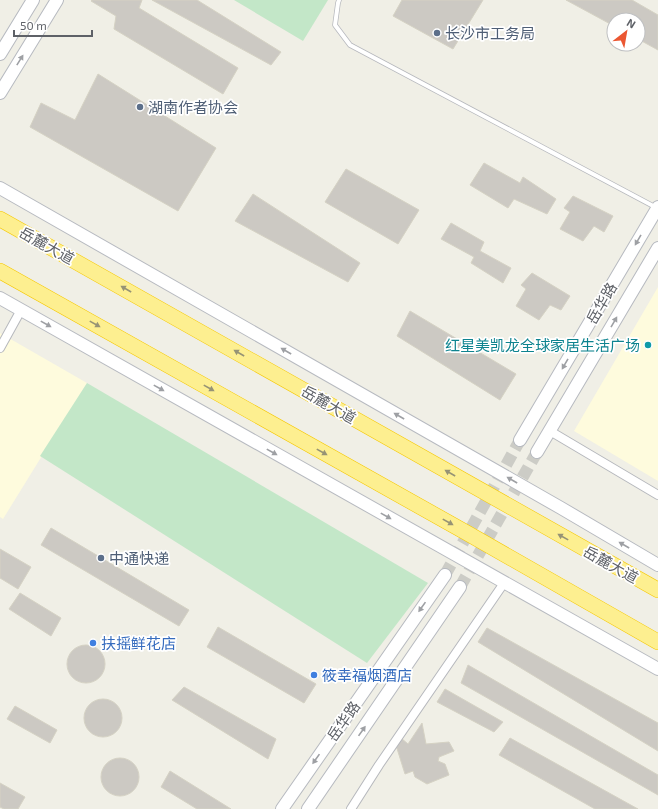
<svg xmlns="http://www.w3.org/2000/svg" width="658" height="809" viewBox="0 0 658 809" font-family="'Exo 2','Noto Sans SC',sans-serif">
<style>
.commercial{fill:#fefbdd}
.green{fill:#c3e7c8}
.building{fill:#ccc9c3;stroke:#d5d2c4}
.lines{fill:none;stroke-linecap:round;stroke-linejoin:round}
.secondary-tunnel{stroke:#ccccc6;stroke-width:12;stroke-dasharray:12 6;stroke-linecap:butt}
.lane-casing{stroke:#b6b8bd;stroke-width:5.5}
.street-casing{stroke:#b6b8bd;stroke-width:10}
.secondary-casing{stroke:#b7bac0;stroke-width:14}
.highway-casing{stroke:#f6c800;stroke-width:16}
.lane{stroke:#fff;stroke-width:4}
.street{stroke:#fff;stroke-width:8}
.secondary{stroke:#fff;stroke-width:12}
.highway{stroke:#fdef90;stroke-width:15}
.oneway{fill:#9ea0a4}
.oneway2{fill:#969375}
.service-dot{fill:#5c6f8a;stroke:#fff;stroke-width:1.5}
.culture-dot{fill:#0f9aa8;stroke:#fff;stroke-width:1.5}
.shop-dot{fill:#3f7fe0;stroke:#fff;stroke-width:1.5}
.labels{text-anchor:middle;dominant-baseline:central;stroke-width:3.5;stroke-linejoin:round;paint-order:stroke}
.service-label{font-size:15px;fill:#4e5e75;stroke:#fff;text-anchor:start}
.street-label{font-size:15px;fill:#5e6167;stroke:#fff}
.culture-label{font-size:15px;fill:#0d838f;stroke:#fff;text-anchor:end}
.shop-label{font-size:15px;fill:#366cbe;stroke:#fff;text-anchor:start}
</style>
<rect width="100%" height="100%" fill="#f0efe6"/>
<g class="commercial">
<polygon points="658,287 658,481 574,431"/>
<polygon points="0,333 87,383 3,519 0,517"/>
</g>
<g class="green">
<polygon points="234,0 328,0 303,41"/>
<polygon points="87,383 428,583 367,663 40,456"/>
</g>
<g class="building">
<polygon points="92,0 142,0 139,8 238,68 223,94 114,29 116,16 91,1"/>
<polygon points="152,0 197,0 281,52 271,65"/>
<polygon points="402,0 483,0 453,49 393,16"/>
<polygon points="566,0 632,0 658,15 658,50 638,39 638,20 614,20 614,26"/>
<polygon points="98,74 216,148 178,211 30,127 41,103 75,120"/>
<polygon points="484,163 520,183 523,177 556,199 547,214 514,199 508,208 470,185"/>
<polygon points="346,169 419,210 398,244 325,202"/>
<polygon points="253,194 360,263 348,282 235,221"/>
<polygon points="573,196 613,216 604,232 594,226 583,241 560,229 570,212 564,208"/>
<polygon points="451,223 484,242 480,251 511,268 503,283 471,263 474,257 441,239"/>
<polygon points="532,273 570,296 561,310 550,305 539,320 516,306 526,289 521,285"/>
<polygon points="410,311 516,374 500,400 397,336"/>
<polygon points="51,528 189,610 179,626 41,545"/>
<polygon points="0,549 31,567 18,589 0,578"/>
<polygon points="20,593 61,618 51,636 9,609"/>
<polygon points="218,627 316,684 304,703 207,647"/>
<polygon points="487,628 658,723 658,751 478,642"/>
<circle cx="86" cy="664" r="19"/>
<polygon points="468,665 658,775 658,795 461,683"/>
<polygon points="184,687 276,739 268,759 172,700"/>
<polygon points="445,689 503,722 494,732 437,702"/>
<circle cx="103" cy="718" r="19"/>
<polygon points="15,706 57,730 50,743 7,719"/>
<polygon points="422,723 426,744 449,742 454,751 439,757 438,761 445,764 449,775 427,784 415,777 413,771 405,774 394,739 401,738 408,744"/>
<polygon points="510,738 638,809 595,809 499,755"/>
<circle cx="120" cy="777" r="19"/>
<polygon points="170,771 231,809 197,809 161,787"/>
<polygon points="0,783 25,797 18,809 4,809 0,807"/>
</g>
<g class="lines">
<g class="secondary-tunnel">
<polyline points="445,575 520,440"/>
<polyline points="460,587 537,452"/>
</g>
<g class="lane-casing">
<polyline id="lane" points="339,0 338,3 335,25 350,45 657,208"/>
</g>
<g class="street-casing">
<g id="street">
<polyline points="0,348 21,310"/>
<polyline points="550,431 658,495"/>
<polyline points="351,809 379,765 504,583"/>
</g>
</g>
<g class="secondary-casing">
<g id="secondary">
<polyline points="0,54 33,0"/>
<polyline points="0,93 57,0"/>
<polyline points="0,188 561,508 658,565"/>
<polyline points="0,298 658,669"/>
<polyline points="520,440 658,207"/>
<polyline points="537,452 658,248"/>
<polyline points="282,809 445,575"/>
<polyline points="308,809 460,587"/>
</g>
</g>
<g class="highway-casing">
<g id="highway">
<polyline points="0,219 658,590"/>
<polyline points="0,271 467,533 658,642"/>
</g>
</g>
<use href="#lane" class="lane"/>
<use href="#street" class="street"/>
<use href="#secondary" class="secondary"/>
<use href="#highway" class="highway"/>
</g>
<defs><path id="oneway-solid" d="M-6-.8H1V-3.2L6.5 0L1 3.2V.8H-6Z"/></defs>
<g class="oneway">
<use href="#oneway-solid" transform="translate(20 60) rotate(-58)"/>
<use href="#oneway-solid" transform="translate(638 240) rotate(120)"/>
<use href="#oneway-solid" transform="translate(614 322) rotate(-60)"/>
<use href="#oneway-solid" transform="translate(46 324) rotate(29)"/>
<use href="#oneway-solid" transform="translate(286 351) rotate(-150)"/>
<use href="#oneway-solid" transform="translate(565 364) rotate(120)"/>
<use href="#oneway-solid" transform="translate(159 388) rotate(29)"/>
<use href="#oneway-solid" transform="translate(399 416) rotate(-150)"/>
<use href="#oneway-solid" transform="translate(272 452) rotate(29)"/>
<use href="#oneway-solid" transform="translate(512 480) rotate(-150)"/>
<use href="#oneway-solid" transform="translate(386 516) rotate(29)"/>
<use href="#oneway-solid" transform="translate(624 545) rotate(-150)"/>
<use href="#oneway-solid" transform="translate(422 607) rotate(125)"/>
<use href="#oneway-solid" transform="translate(362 731) rotate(-55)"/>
<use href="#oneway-solid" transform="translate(316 759) rotate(125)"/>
</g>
<g class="oneway2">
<use href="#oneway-solid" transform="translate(126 289) rotate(-150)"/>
<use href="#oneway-solid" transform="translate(95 324) rotate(29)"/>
<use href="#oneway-solid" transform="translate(239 353) rotate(-150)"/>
<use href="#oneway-solid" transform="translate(209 388) rotate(29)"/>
<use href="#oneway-solid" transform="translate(322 452) rotate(29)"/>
<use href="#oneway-solid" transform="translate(450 473) rotate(-150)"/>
<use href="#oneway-solid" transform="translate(448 522) rotate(29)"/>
<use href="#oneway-solid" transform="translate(563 537) rotate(-151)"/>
</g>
<g class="service-dot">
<circle cx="437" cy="33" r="4"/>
<circle cx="140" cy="107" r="4"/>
<circle cx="101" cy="558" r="4"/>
</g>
<circle class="culture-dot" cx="648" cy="345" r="4"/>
<g class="shop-dot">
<circle cx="93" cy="643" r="4"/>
<circle cx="314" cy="675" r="4"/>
</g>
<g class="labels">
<g class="service-label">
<text x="445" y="33">长沙市工务局</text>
<text x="148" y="107">湖南作者协会</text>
<text x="109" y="558">中通快递</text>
</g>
<g class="street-label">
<text transform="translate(47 245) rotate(29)">岳麓大道</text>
<text transform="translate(601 303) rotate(-60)">岳华路</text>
<text transform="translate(329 404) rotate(30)">岳麓大道</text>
<text transform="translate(611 564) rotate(29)">岳麓大道</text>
<text transform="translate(343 721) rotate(-55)">岳华路</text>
</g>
<g class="culture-label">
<text x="640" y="345">红星美凯龙全球家居生活广场</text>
</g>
<g class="shop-label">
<text x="101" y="643">扶摇鲜花店</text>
<text x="322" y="675">筱幸福烟酒店</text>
</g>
</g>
<g transform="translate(626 32) rotate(31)"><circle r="19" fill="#ffffff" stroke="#bfc0c2"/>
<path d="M0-3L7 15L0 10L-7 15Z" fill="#eb5732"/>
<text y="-6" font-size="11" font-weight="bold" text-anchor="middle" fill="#5e6167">N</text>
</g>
<path d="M14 30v6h78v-6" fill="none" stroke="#5e6167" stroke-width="2"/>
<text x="20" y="30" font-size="12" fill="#5e6167" stroke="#ffffff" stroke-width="3" paint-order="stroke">50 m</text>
</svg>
